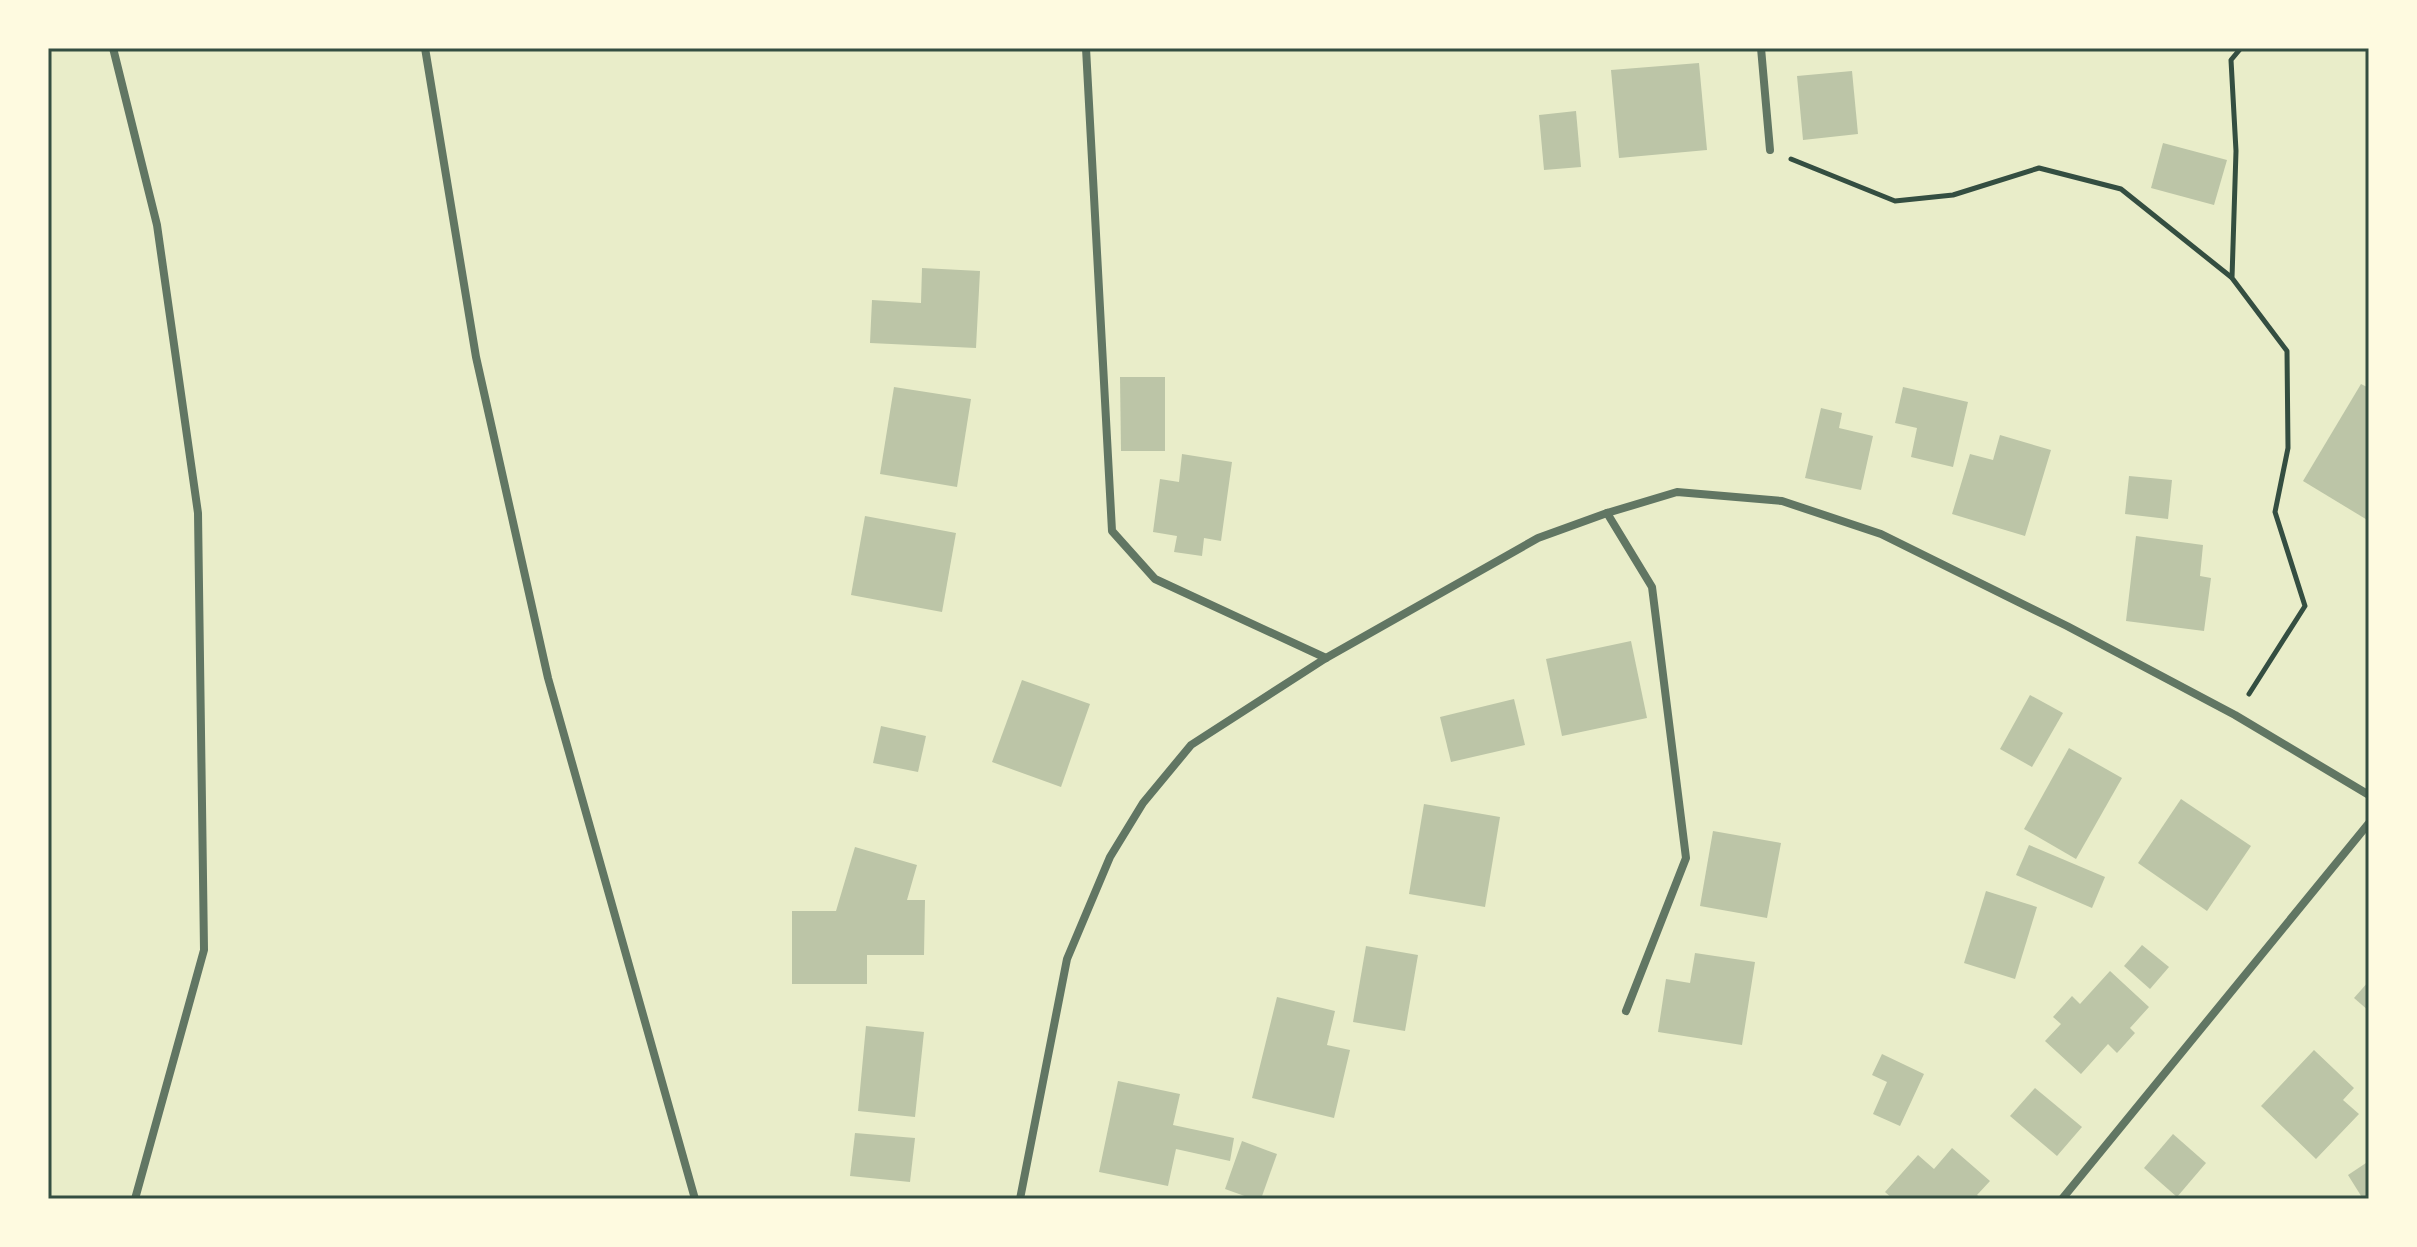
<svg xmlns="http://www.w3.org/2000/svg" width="2417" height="1247" viewBox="0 0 2417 1247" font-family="'Fira Sans',sans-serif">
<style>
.building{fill:#bcc5a7}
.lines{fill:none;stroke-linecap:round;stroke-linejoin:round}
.path{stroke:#344e41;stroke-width:5}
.minor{stroke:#617663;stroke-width:8}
.neatline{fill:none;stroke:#344e41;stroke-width:3}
</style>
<rect width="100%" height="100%" fill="#e9edc9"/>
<g class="building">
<polygon points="1699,63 1707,150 1619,158 1611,70"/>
<polygon points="1852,71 1858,134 1803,140 1797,76"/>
<polygon points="1576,111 1581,167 1544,170 1539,115"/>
<polygon points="2163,143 2227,160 2214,205 2151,188"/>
<polygon points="922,268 980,271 976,348 870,343 872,300 921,303"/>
<polygon points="1120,377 1165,377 1165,451 1121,451"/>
<polygon points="2361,384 2369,388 2369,521 2303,481"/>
<polygon points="894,387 971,399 957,487 880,474"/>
<polygon points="1903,387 1968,402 1953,467 1911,457 1917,428 1895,423"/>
<polygon points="1821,408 1842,413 1839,428 1873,436 1861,490 1805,478"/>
<polygon points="2000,435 2051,450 2025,536 1952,514 1970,454 1993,460"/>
<polygon points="1182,454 1232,462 1221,541 1204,538 1202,556 1174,552 1177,536 1153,532 1160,479 1179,482"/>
<polygon points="2129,476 2172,480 2168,519 2125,514"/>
<polygon points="865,516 956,533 942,612 851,595"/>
<polygon points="2136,536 2203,545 2200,576 2211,578 2204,631 2126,621"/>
<polygon points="1631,641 1647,718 1562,736 1546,659"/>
<polygon points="1022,680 1090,704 1061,787 992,762"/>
<polygon points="2030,695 2063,713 2032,767 2000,749"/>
<polygon points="1514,699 1525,745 1451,762 1440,717"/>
<polygon points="881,726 926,736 918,772 873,763"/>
<polygon points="2069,748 2122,778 2076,859 2024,829"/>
<polygon points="2181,799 2251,846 2207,911 2138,863"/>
<polygon points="1424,804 1500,817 1485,907 1409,894"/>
<polygon points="1713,831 1781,843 1767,918 1700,906"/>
<polygon points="2029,845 2105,877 2092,908 2016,875"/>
<polygon points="855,847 917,865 907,900 925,900 924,955 867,955 867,984 792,984 792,911 836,911"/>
<polygon points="1986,891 2037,907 2015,979 1964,963"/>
<polygon points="2142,945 2169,967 2150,989 2124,966"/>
<polygon points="1366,946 1418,955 1405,1031 1353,1022"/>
<polygon points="1695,953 1755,962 1742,1045 1658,1032 1666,979 1690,983"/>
<polygon points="2110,971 2149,1007 2130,1028 2135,1033 2117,1053 2108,1044 2081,1074 2045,1041 2061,1024 2053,1017 2072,996 2080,1004"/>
<polygon points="2369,981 2369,1011 2354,998"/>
<polygon points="1277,997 1335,1011 1327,1045 1350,1050 1334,1118 1252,1098"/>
<polygon points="866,1026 924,1032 915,1117 858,1111"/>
<polygon points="2314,1050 2354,1088 2343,1100 2359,1114 2316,1159 2261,1106"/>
<polygon points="1882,1054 1924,1074 1900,1126 1873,1114 1887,1082 1872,1075"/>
<polygon points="1118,1081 1180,1094 1173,1125 1234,1138 1230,1161 1176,1149 1168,1186 1099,1172"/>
<polygon points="2035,1088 2082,1127 2057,1156 2010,1116"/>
<polygon points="855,1133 915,1138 910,1182 850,1176"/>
<polygon points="2173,1134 2206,1163 2177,1197 2144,1168"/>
<polygon points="1242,1141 1277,1154 1261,1199 1253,1199 1225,1189"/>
<polygon points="1952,1148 1990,1181 1977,1195 1982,1199 1893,1199 1885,1192 1918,1155 1934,1169"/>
<polygon points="2369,1161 2369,1199 2363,1199 2348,1175"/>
</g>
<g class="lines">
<g class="path">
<polyline points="2241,48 2231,60 2236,151 2232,278 2287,351 2288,448 2275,512 2305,606 2249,694"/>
<polyline points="1791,159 1895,201 1953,195 2039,168 2121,189 2231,277"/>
</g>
<g class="minor">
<polyline points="113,48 157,225 198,513 204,950 135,1199"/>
<polyline points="425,48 476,357 548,678 695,1199"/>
<polyline points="1086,48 1112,531 1155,579 1326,658"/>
<polyline points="1761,48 1770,150"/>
<polyline points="1607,513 1652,587 1686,858 1626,1011"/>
<polyline points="1020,1199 1067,959 1110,857 1143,803 1191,745 1326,658 1538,538 1607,513 1677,492 1782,501 1881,534 2067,626 2235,715 2369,795"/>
<polyline points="2062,1199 2369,823"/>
</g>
</g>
<rect width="2417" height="1247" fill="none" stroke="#fefae0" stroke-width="100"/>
<rect x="50" y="50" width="2317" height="1147" class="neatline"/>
</svg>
